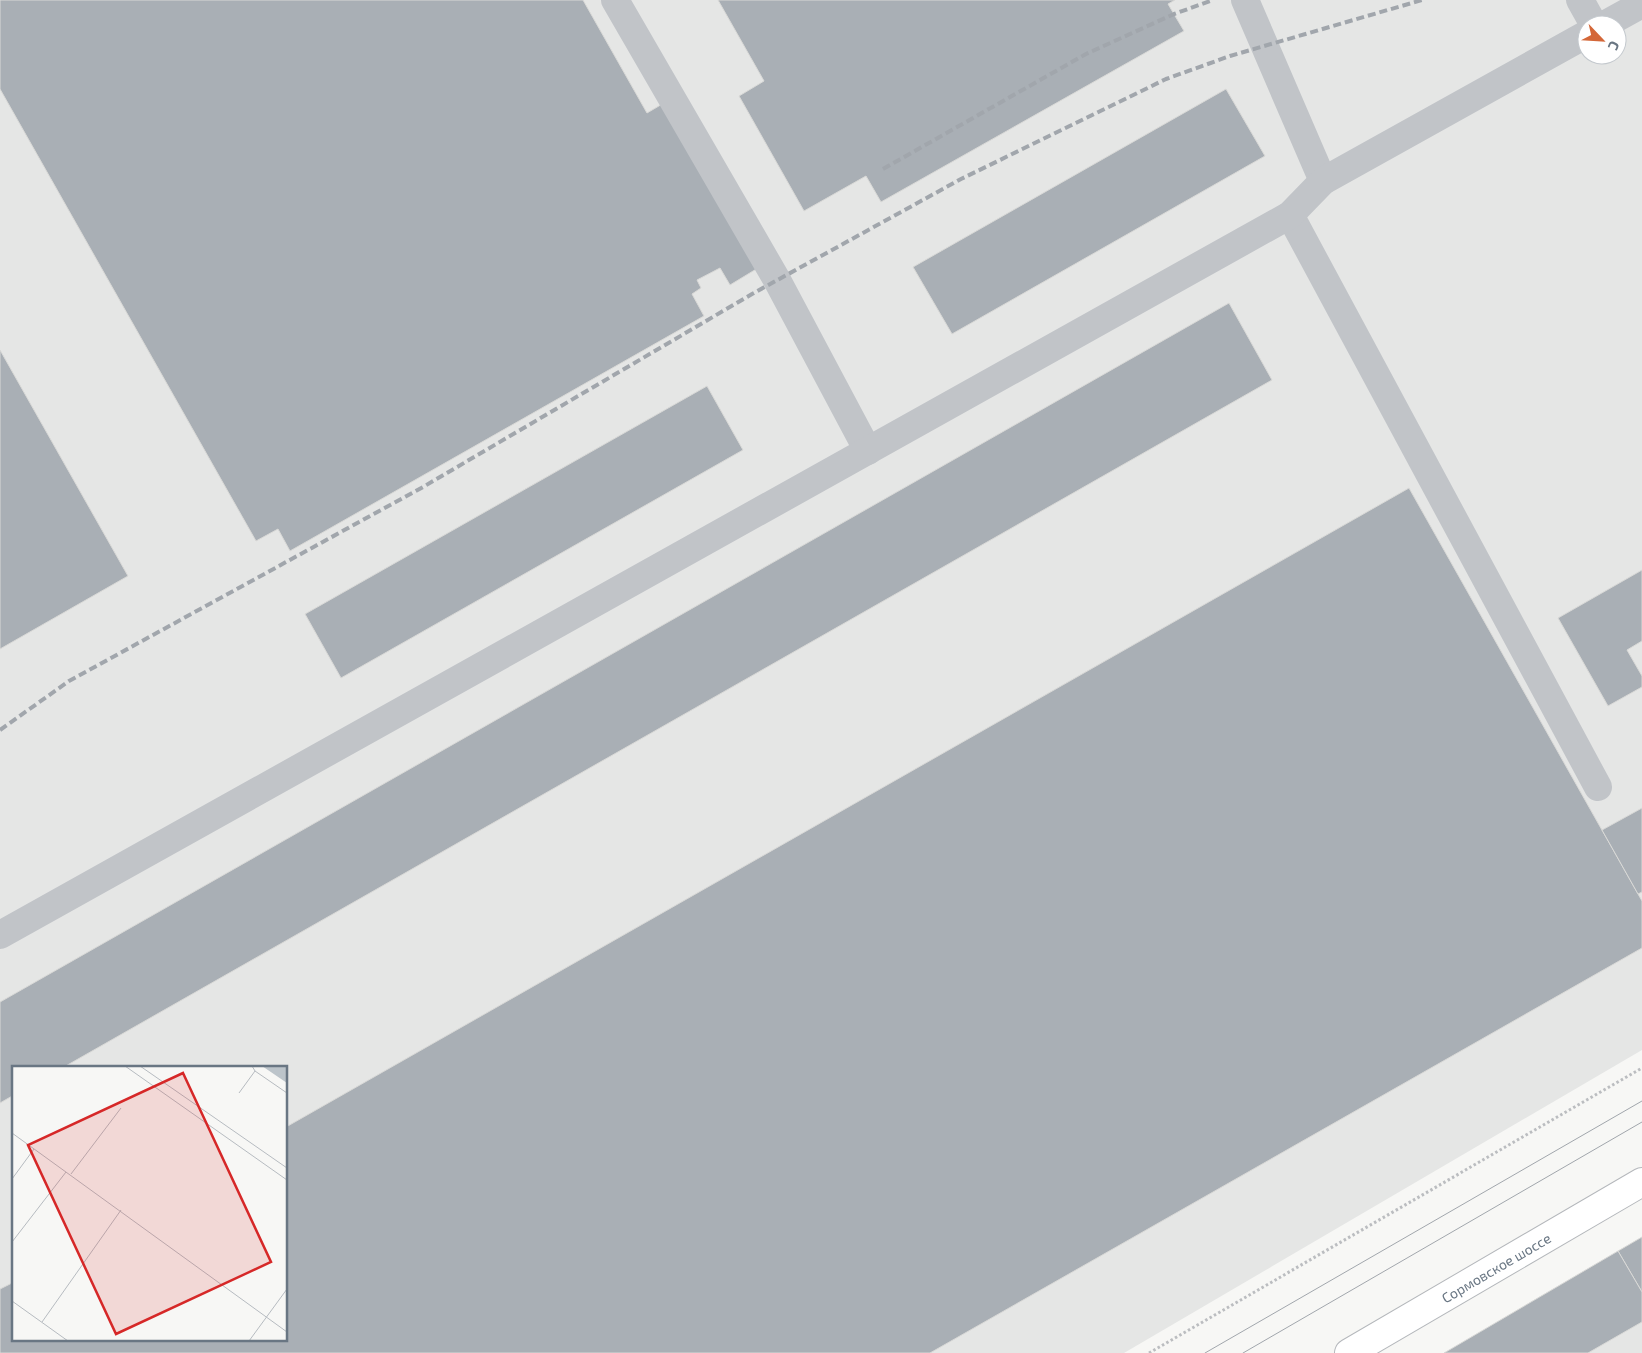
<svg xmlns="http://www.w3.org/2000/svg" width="1642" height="1353" viewBox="0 0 1642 1353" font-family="'Exo 2',sans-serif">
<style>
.built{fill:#e5e6e5;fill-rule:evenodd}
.building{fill:#a9afb5;stroke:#d9d9d7}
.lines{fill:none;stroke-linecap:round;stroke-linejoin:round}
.major-casing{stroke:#b5b8bc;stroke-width:30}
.path{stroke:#bbbdc0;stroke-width:3;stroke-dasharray:2.5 2.5;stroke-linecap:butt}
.minor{stroke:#c1c4c8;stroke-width:28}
.major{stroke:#fff;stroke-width:28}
.tram{stroke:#a1a6ac;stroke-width:1}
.rail{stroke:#a1a6ac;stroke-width:4;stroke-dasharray:8 4;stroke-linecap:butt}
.labels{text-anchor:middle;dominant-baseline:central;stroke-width:5;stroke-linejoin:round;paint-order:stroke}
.street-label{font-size:14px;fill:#697683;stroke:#fff}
.inset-road{fill:none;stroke:#b6bbc0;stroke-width:1}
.view{fill:#d62828;fill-opacity:0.15;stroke:#d62828;stroke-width:2.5}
.inset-edge{fill:none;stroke:#697683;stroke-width:2.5}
</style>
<rect width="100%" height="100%" fill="#f7f7f5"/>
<g class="built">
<path d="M0,0h1642v1050l-518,303h-1124zM1587,25h30v30h-30zM14,1067h272v272h-272z"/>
<polygon points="1642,1322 1642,1353 1588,1353"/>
</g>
<g class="building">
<polygon points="0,0 583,0 647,113 669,100 763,265 730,285 720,268 697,280 701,288 692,294 704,316 290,551 278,529 256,541 0,89"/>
<polygon points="718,0 1175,0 1168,4 1184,31 881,202 866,176 804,211 739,96 764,81"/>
<polygon points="1226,89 1265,156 952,334 913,267"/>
<polygon points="1229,303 1272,380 64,1067 14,1067 14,1095 0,1103 0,1002"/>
<polygon points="0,350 128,576 0,649"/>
<polygon points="707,386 743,450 341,678 305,614"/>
<polygon points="1409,488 1642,901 1642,948 930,1353 0,1353 0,1289 14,1282 14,1339 286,1339 286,1127"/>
<polygon points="1642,570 1642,641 1627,650 1642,676 1642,687 1608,706 1558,618"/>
<polygon points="1642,808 1642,892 1638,894 1602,830"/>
<polygon points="1642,1237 1642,1292 1618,1251"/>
<polygon points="1618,1251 1642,1292 1642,1322 1588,1353 1444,1353"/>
</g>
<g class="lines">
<g class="major-casing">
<g id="major">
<path id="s1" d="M1349,1353l293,-171"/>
</g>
</g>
<polyline class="path" points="1149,1353 1642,1068"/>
<g class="minor">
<polyline points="615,0 777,280 868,451"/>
<polyline points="1245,0 1323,181"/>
<polyline points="1580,0 1594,25"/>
<polyline points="1604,25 1642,4"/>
<polyline points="1290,215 1598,787"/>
<polyline points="0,935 1290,215 1323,181 1587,34"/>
</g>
<use href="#major" class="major"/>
<g class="tram">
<polyline points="1205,1353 1642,1101"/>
<polyline points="1243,1353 1642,1122"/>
</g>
<g class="rail">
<polyline points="883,169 1086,54 1174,14 1213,0"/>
<polyline points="0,730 69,681 423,487 752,294 961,179 1166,79 1230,56 1422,0"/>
</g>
</g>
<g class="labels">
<g class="street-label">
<text stroke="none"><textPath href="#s1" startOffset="170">Сормовское шоссе</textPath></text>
</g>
</g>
<g transform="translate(12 1066)">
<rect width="275" height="275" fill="#f7f7f5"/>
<path d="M250,0h25v17z" fill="#bcc4ca"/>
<path class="inset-road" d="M113,0l162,114M128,0l147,102M243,5l32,22M227,27l16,-22 -3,-5M0,67l275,199M59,108l50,-66M0,113l22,-30M0,176l54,-70M0,235l56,40M30,256l79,-112M237,275l38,-52"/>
<path class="view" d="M171,7l88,189 -155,72 -88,-189z"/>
<rect width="275" height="275" class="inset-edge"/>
</g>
<g transform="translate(1602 40) rotate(115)"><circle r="24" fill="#ffffff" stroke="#c3c8cd"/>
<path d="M0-4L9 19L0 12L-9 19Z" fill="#d46738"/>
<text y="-8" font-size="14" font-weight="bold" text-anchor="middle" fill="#697683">С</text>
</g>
</svg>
